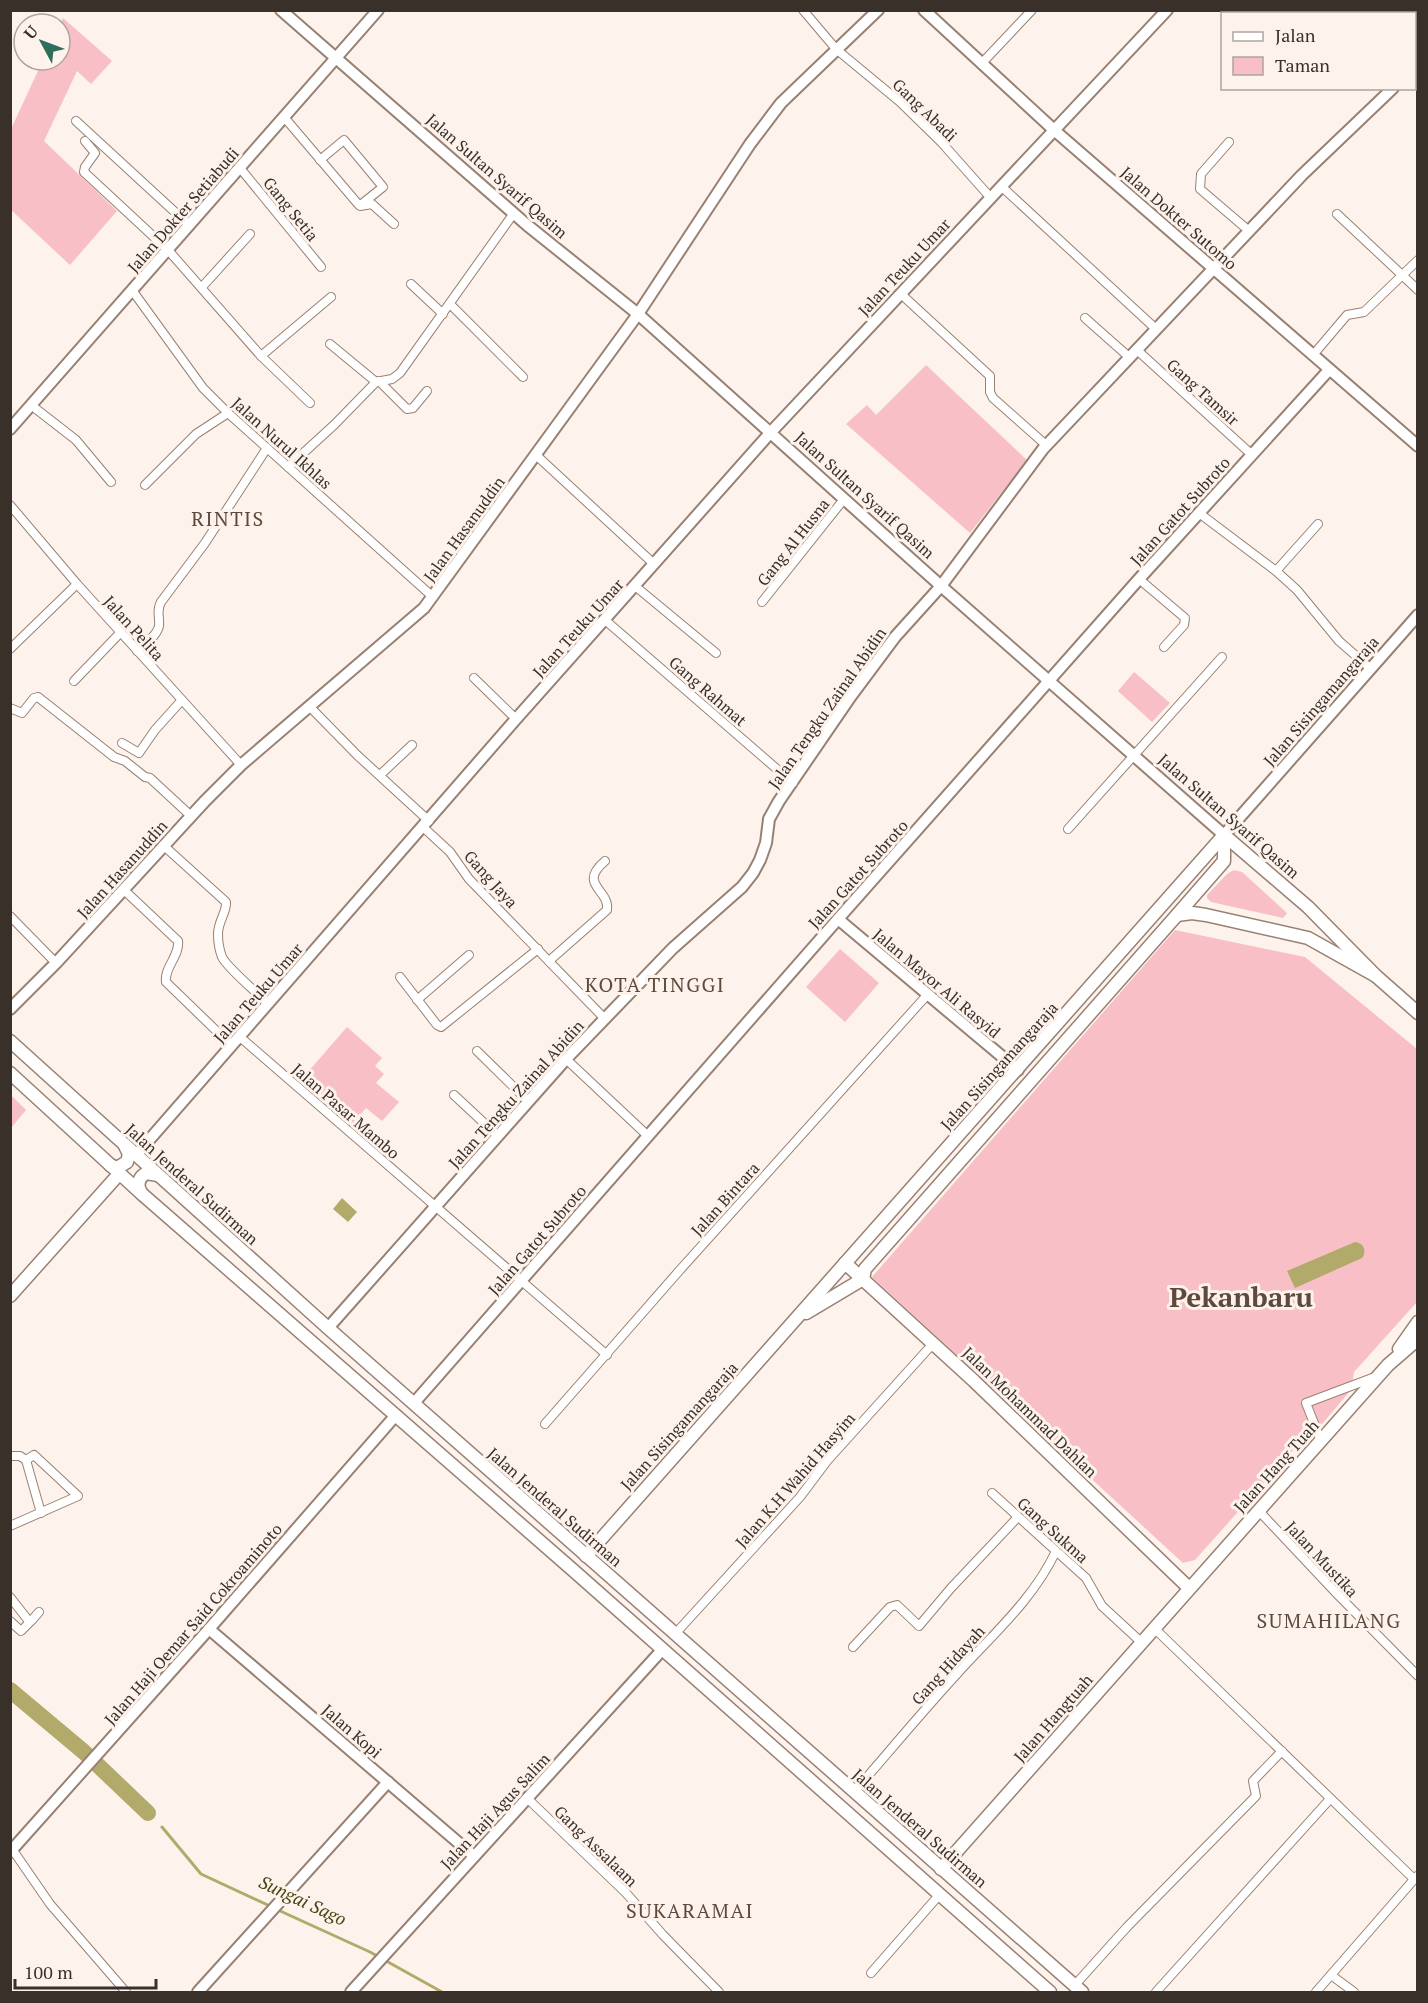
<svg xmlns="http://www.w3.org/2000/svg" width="1428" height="2003" viewBox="0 0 1428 2003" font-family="'PT Serif',serif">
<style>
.green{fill:#f8bfc7}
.water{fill:#b2aa6a}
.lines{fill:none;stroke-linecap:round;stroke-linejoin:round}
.stream{stroke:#b2aa6a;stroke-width:3}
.river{stroke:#b2aa6a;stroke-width:16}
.street-casing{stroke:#988172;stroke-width:10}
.secondary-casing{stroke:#988172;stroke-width:14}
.primary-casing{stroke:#988172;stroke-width:15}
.street{stroke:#fff;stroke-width:8}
.secondary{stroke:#fff;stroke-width:10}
.primary{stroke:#fff;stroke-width:12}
.labels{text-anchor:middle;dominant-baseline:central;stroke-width:6;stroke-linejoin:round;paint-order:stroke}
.street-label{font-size:16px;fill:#3a302a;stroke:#fdf3ec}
.water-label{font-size:18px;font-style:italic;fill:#4b4512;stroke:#fdf3ec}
.quarter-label{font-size:20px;letter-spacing:1.5px;fill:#5e4a3c;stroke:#fdf3ec}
.town-label{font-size:28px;font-weight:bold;fill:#5e4a3c;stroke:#fdf3ec}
</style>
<rect width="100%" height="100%" fill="#fdf3ec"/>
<g class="green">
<polygon points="63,18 112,61 91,84 77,71 44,141 117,211 70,265 10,209 11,129 43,60 60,60 60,25"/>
<polygon points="926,365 1027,460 970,533 846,424 867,405 876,415"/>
<polygon points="1134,672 1170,703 1152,722 1118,691"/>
<polygon points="1234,870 1242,872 1287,913 1283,918 1211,902 1207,898 1207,895 1227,874"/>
<polygon points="1175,930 1305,957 1417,1049 1417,1302 1354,1372 1351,1390 1322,1424 1311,1430 1195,1560 1183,1563 872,1277"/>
<polygon points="840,949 879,983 845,1022 806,987"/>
<polygon points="347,1027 382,1058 375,1066 384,1074 376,1083 399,1102 382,1121 366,1108 352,1124 301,1080"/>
<polygon points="10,1094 26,1110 11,1128 10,1128"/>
</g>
<g class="water">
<polygon points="342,1198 357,1212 348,1222 333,1209"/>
<path d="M1355,1242c9,1 12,9 7,16l-67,30 -8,-17z"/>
</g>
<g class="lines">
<g class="stream">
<polyline points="162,1827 201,1874 272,1907"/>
<polyline points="278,1910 370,1952 442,1992"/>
</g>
<polyline class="river" points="10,1690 84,1752 148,1813"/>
<g class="street-casing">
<g id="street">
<polyline points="803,10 836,49 900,102 942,143 990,197"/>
<polyline points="1358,10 1361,14"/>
<polyline points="982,63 1032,10"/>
<polyline points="284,117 358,204 360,206 372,204 394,224"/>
<polyline points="76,121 189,225"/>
<polyline points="85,141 95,153 85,167 84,172 168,250 261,356 310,403"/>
<polyline points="1229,142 1201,174 1200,189 1248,230"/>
<polyline points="320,160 344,140 383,187 363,203"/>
<polyline points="240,168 321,267"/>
<polyline points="1001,186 1156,329"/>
<polyline points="1337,214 1418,290"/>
<polyline points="411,284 443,314"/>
<polyline points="202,287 250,234"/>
<polyline points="132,290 203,388 228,413 433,597"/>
<polyline points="901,294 990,376 990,392 993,398 1046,445"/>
<polyline points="450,304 523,377"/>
<polyline points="1085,318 1129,357"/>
<polyline points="330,344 376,382"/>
<polyline points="1137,350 1251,454"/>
<polyline points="1313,355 1347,315 1364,312 1418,260"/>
<polyline points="261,356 331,297"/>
<polyline points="379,381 407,409 413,408 427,391"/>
<polyline points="31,405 76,440 111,482"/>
<polyline points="536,455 654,564"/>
<polyline points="288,467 334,425 376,382 392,379 400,373 514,213"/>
<polyline points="145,485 196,434 228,413"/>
<polyline points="10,505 77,584 241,765"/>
<polyline points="1199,513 1276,571 1297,590 1339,641 1371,669"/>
<polyline points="1276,571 1318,524"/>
<polyline points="1139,579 1185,618 1184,625 1164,647"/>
<polyline points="635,586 716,653"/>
<polyline points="762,602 844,499"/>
<polyline points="605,620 793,783"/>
<polyline points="10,649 77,584"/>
<path d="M137,651c7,-6 20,-15 22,-25 1,-10 -3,-15 2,-24l44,-59 62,-95"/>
<polyline points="474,678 516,719"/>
<polyline points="74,681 120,633"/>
<polyline points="309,706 357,755 429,821"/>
<polyline points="10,708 22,713 34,698 38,697 114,757 125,761 145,777 150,778 191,816"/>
<polyline points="122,743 139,753 155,730 181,701"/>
<polyline points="380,775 412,745"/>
<polyline points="423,827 450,852 469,879 605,1019"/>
<polyline points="1068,829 1222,657"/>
<path d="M163,845l63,57c1,10 -8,19 -8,32 0,7 1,15 4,23 5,11 36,36 46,47"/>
<path d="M124,890l54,51c2,15 -14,26 -12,41l66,64"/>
<polyline points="10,916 56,963"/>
<path d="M549,961l58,-51c3,-21 -30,-25 -2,-49"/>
<polyline points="400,977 437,1025 441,1027 538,949"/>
<polyline points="417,1000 469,955"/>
<polyline points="240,1037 607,1355"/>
<polyline points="477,1051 528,1101"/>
<polyline points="566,1059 648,1136"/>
<polyline points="454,1095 498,1136"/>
<polyline points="545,1424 679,1271 928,994"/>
<polyline points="1321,1441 1306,1403 1375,1377"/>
<polyline points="10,1456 20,1456 26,1460 34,1455 78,1496 10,1526"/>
<polyline points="26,1460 41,1513"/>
<polyline points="992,1493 1086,1578 1102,1606 1141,1642"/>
<polyline points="1258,1510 1339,1596 1418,1676"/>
<polyline points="10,1597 28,1620 32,1620 39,1612"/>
<polyline points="10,1621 21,1631 32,1620"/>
<polyline points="1154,1628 1414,1879"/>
<polyline points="675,1634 800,1497 827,1461 929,1348 936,1346"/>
<polyline points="853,1647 890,1607 897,1605 919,1626 951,1588 1018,1517"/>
<path d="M854,1792c34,-39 67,-79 102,-117 36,-40 77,-75 100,-124"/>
<polyline points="528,1799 626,1893 663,1935 719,1992"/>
<polyline points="10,1846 50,1904 126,1992"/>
<polyline points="871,1973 940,1894"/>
<polyline points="1331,1975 1354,1992"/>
<polyline points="1074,1986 1127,1927 1256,1796 1253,1781 1282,1751"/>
<polyline points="1156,1992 1330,1799"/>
<polyline points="1316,1992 1417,1876"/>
</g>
</g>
<g class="secondary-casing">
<g id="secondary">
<polyline points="281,10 527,225 638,314 941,586 1224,835 1418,615"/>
<polyline points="924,10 1054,130 1418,446"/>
<polyline points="1414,68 1418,65"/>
<polyline points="10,429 378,10"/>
<polyline points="838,919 1018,1070"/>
<polyline points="10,1009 56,963 205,801 241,765 424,608 638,314 750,144 781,103 878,10"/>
<polyline points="136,1155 516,719 771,432 1167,10"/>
<polyline points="328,1328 566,1059 673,948 742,887 753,873 760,860 766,843 769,819 779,801 851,696 895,637 941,586 1043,449 1302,175 1393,88"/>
<polyline points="414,1403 838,919 1139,579 1329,370"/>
<polyline points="209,1629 474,1856"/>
<polyline points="10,1852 209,1629 396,1415"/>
<polyline points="198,1992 388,1782"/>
<polyline points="351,1992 662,1650"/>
</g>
</g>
<g class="primary-casing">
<g id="primary">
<polyline points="1224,835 1308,907 1376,976 1418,1013"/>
<polyline points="1177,915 1224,861 1224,835"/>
<polyline points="10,1041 328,1328 1082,1992"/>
<polyline points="10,1073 142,1194 574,1571 1050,1992"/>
<polyline points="110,1165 117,1168 127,1162 129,1154 125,1146"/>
<path d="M142,1194c-6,-8 -4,-16 4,-21l12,2"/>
<polyline points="845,1263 974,1381 1189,1588"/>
<polyline points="10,1296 119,1174"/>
<polyline points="806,1313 863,1279 865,1269 1177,915 1192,913 1206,915 1308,938 1376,976"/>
<polyline points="1399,1349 1418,1322"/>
<polyline points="586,1556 1224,835"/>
<polyline points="941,1869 1388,1365 1418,1339"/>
</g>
</g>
<use href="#street" class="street"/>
<use href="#secondary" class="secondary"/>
<use href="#primary" class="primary"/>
</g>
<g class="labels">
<g class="street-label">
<text transform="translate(925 110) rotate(44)">Gang Abadi</text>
<text transform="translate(497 176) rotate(41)">Jalan Sultan Syarif Qasim</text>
<text transform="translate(291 209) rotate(51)">Gang Setia</text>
<text transform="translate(183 210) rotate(-49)">Jalan Dokter Setiabudi</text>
<text transform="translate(1179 218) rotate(41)">Jalan Dokter Sutomo</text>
<text transform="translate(904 267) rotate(-47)">Jalan Teuku Umar</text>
<text transform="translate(1203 392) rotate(42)">Gang Tamsir</text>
<text transform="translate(282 443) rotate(42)">Jalan Nurul Ikhlas</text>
<text transform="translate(865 495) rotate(42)">Jalan Sultan Syarif Qasim</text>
<text transform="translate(1180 511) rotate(-48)">Jalan Gatot Subroto</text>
<text transform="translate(464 529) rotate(-54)">Jalan Hasanuddin</text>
<text transform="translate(793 542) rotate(-52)">Gang Al Husna</text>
<text transform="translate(134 628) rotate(48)">Jalan Pelita</text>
<text transform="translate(578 628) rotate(-48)">Jalan Teuku Umar</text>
<text transform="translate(708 691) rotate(41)">Gang Rahmat</text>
<text transform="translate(1321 701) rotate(-49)">Jalan Sisingamangaraja</text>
<text transform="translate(827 708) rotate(-55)">Jalan Tengku Zainal Abidin</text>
<text transform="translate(1229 816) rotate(41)">Jalan Sultan Syarif Qasim</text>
<text transform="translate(122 869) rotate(-48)">Jalan Hasanuddin</text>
<text transform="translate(858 874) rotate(-48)">Jalan Gatot Subroto</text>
<text transform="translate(491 879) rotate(48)">Gang Jaya</text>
<text transform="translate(937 983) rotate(40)">Jalan Mayor Ali Rasyid</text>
<text transform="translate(258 993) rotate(-49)">Jalan Teuku Umar</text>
<text transform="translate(999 1066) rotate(-48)">Jalan Sisingamangaraja</text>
<text transform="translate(516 1094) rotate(-48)">Jalan Tengku Zainal Abidin</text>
<text transform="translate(346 1111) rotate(41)">Jalan Pasar Mambo</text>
<text transform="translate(192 1184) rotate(42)">Jalan Jenderal Sudirman</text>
<text transform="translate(725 1199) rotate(-48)">Jalan Bintara</text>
<text transform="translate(537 1240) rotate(-49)">Jalan Gatot Subroto</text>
<text transform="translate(1030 1412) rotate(44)">Jalan Mohammad Dahlan</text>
<text transform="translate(679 1426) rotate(-48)">Jalan Sisingamangaraja</text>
<text transform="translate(1276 1466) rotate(-48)">Jalan Hang Tuah</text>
<text transform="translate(795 1480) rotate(-49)">Jalan K.H Wahid Hasyim</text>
<text transform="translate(555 1507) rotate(41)">Jalan Jenderal Sudirman</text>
<text transform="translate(1053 1530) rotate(42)">Gang Sukma</text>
<text transform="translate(1322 1559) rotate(47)">Jalan Mustika</text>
<text transform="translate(193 1624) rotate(-49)">Jalan Haji Oemar Said Cokroaminoto</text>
<text transform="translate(948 1665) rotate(-48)">Gang Hidayah</text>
<text transform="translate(1053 1718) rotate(-49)">Jalan Hangtuah</text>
<text transform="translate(352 1731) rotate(41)">Jalan Kopi</text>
<text transform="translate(495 1811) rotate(-47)">Jalan Haji Agus Salim</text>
<text transform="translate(920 1828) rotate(41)">Jalan Jenderal Sudirman</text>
<text transform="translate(596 1846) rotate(44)">Gang Assalaam</text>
</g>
<g class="water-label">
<text transform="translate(303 1900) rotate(25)">Sungai Sago</text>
</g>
<g class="quarter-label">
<text x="228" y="518">RINTIS</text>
<text x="655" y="984">KOTA TINGGI</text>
<text x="1329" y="1620">SUMAHILANG</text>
<text x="690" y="1910">SUKARAMAI</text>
</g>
<g class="town-label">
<text x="1241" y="1296">Pekanbaru</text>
</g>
</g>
<rect width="1428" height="2003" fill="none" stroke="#3a302a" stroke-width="24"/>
<rect x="1221" y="12" width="195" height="78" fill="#fdf3ec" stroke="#afa59e" stroke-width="1.5"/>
<rect x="1233" y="32" width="30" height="9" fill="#ffffff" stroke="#afa59e" stroke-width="1.5"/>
<text x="1275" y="42" font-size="18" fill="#3a302a">Jalan</text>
<rect x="1233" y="57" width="30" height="18" fill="#f8bfc7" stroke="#afa59e" stroke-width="1.5"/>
<text x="1275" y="72" font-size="18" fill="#3a302a">Taman</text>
<g transform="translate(42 42) rotate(311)"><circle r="28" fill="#fdf3ec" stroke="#afa59e" stroke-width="1.5"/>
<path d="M0-4.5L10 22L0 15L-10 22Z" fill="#2f6e5c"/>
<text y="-9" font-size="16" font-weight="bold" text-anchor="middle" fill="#3a302a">U</text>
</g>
<path d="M15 1979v9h141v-9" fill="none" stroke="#3a302a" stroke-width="3"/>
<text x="24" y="1979" font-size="18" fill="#3a302a" stroke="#fdf3ec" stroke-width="4.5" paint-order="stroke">100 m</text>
</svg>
